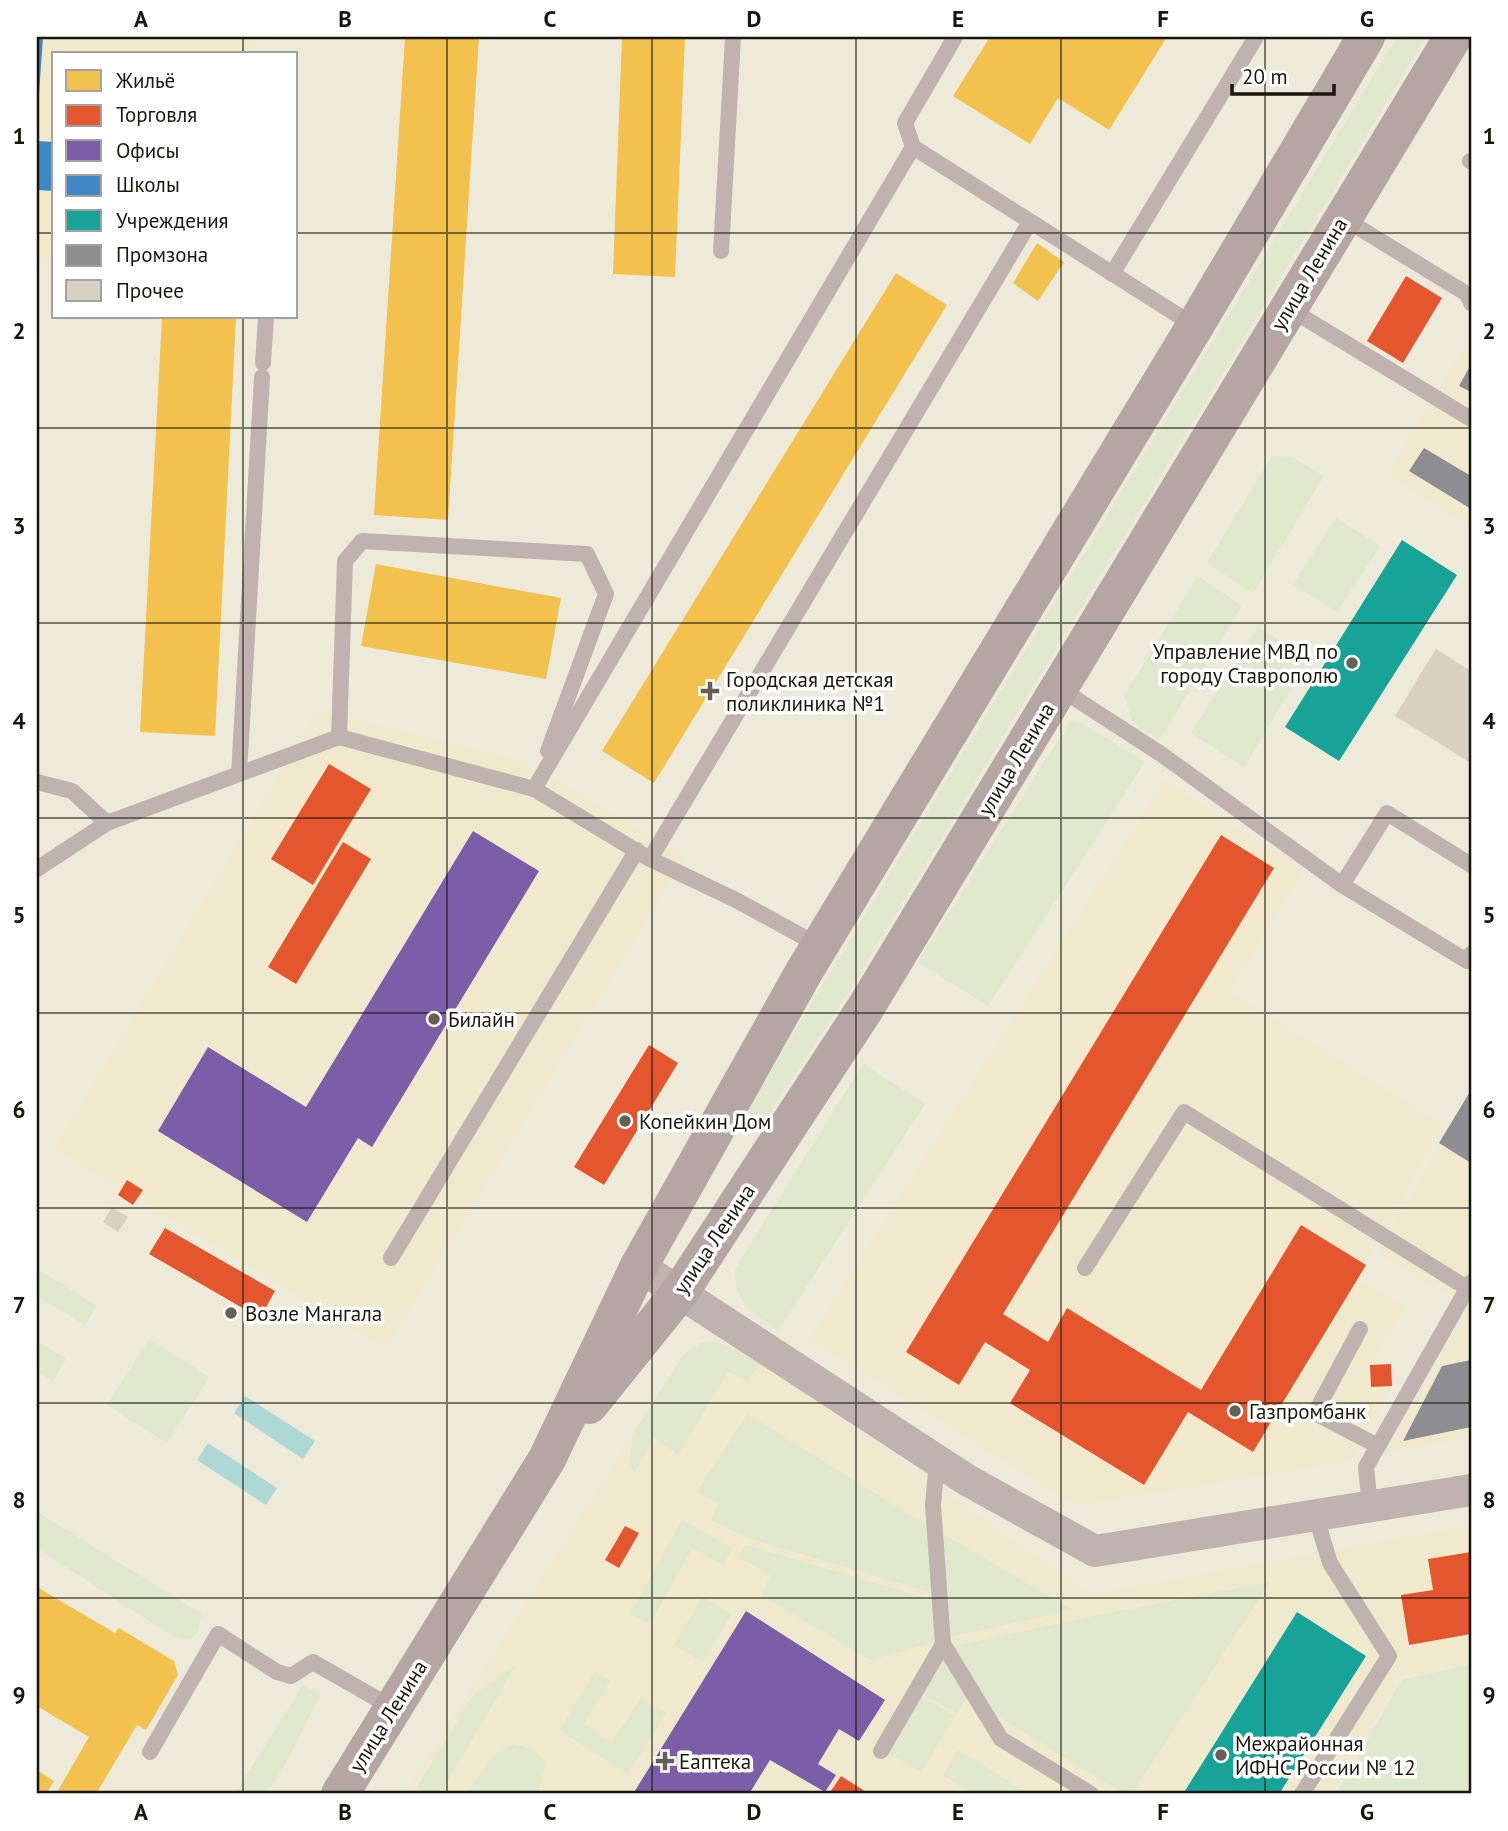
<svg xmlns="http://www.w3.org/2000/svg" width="1508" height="1831" viewBox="0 0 1508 1831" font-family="'PT Sans',sans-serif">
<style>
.built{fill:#f0e9cd}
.green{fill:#e0e8cd}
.water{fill:#aed8d6}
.homes{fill:#f2c14e}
.shops{fill:#e4572e}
.offices{fill:#7b5ea7}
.schools{fill:#3f88c5}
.public{fill:#17a398}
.industry{fill:#8d8d92}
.building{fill:#d8d0c1}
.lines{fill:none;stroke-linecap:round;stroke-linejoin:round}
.lane{stroke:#c0b2af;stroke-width:16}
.street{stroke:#c0b2af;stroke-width:32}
.secondary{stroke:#b6a6a3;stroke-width:38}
.grid{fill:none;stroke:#19170c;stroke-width:2;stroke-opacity:0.55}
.poi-dot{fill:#646154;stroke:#fff;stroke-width:2.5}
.labels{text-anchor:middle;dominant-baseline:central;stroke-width:7;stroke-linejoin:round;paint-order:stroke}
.street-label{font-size:21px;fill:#19170c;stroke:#fff}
.poi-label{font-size:21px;fill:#19170c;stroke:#fff;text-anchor:start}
.neatline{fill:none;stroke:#19170c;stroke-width:2.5}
.grid-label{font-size:23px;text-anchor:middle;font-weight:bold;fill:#19170c}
</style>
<rect width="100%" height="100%" fill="#eeead9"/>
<g class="built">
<polygon points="37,37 261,37 244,54 54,54 54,252 37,270"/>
<polygon points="1465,346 1471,350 1471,527 1387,474"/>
<polygon points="317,710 521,760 686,856 386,1349 54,1149"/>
<polygon points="1165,779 1303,871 1230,991 1443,1125 1358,1279 1406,1307 1370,1365 1392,1386 1353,1460 1075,1506 809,1339"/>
<polygon points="1471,1090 1471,1437 1385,1453 1469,1308 1378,1253"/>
<polygon points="703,1342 721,1342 759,1363 1091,1594 1471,1525 1471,1662 1400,1677 1333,1794 404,1794 684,1353"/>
</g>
<g class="green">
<path d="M1397,37h29l-581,961 -80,122c-9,-1 -13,-3 -17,-12z"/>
<polygon points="1272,456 1292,457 1324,476 1253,593 1207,563"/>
<polygon points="1336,518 1380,546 1337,612 1293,584"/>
<polygon points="1198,576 1242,606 1159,740 1133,723 1124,696"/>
<polygon points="1258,627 1309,659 1244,767 1191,733"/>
<polygon points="1071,720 1083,724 1145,762 988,1006 918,962"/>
<path d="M863,1064l62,40 -147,227c-25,-18 -44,-28 -43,-62z"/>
<polygon points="37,1269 97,1306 85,1325 37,1296"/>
<polygon points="149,1339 209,1377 167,1443 107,1405"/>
<polygon points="37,1341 66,1359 53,1381 37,1371"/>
<polygon points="719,1342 760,1364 748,1381 728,1372 678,1454 654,1438 635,1471 629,1467 633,1434 685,1353 701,1343"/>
<polygon points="747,1414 928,1526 933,1593 748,1538 711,1520 719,1504 697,1492"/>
<polygon points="37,1512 202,1614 198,1632 190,1640 171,1635 37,1548"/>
<polygon points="682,1520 733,1548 723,1565 692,1548 650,1624 630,1614"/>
<polygon points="941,1533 1073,1610 949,1637"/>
<polygon points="745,1545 934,1600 937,1641 870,1660 762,1596 770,1575 739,1557"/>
<polygon points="1270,1582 1132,1794 1124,1794 989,1711 951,1647 1093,1616"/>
<polygon points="703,1597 731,1615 702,1662 674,1644"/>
<polygon points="943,1651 969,1693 957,1713 918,1692"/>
<polygon points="1471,1664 1471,1794 1336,1794 1402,1680"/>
<polygon points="516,1665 440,1794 413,1794 474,1694"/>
<polygon points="595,1672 610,1681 584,1724 612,1743 641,1698 666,1713 628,1774 559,1730"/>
<polygon points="303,1686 321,1694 285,1765 267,1794 234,1794"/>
<polygon points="917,1695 955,1716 921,1772 883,1750"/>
<polygon points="514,1744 534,1750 545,1763 538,1794 467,1794 493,1755"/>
<polygon points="958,1750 1029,1794 973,1794 943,1775"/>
</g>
<g class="water">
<polygon points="245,1396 315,1441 303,1459 234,1413"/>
<polygon points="208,1443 277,1488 266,1505 197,1460"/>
</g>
<g class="homes">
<polygon points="405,37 479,37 448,520 374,515"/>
<polygon points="622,37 685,37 675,277 613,274"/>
<polygon points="990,37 1167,37 1109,130 1058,98 1030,144 953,96"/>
<polygon points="1037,243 1064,262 1038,301 1013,283"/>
<polygon points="896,273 947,305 654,783 602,751"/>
<polygon points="162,317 236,317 215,736 140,732"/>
<polygon points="376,564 561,598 546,679 361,646"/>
<polygon points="37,1587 115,1633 119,1628 174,1661 178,1675 146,1730 137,1725 96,1794 56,1794 89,1737 37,1706"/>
<polygon points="37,1770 54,1781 46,1794 37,1794"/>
</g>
<g class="shops">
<polygon points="1406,276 1442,298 1403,363 1367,341"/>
<polygon points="329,764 371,789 313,885 271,859"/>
<polygon points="1221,835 1274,868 1003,1314 1048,1342 1067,1308 1201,1390 1301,1225 1366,1265 1253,1452 1188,1412 1144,1485 1010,1403 1030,1370 985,1342 959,1385 906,1352"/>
<polygon points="343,842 371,859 296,984 268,967"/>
<polygon points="649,1045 678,1063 604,1185 574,1167"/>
<polygon points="127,1180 143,1190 133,1205 118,1195"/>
<polygon points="165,1228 275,1291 260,1318 149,1254"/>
<polygon points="1391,1364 1392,1386 1371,1387 1370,1365"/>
<polygon points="625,1526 639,1533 619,1568 605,1560"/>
<polygon points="1471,1552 1471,1634 1409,1645 1401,1595 1433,1590 1428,1559"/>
<polygon points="841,1776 860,1788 869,1794 829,1794"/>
</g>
<g class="offices">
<polygon points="473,831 539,871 372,1147 358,1138 307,1222 158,1131 208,1047 306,1107"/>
<polygon points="746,1611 885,1700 859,1741 839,1729 818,1764 836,1775 825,1792 770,1760 749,1794 633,1794"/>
</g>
<g class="schools">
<polygon points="37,37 43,37 39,94 37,94"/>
<polygon points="37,141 54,142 54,191 37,190"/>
</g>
<g class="public">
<polygon points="1402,540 1457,575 1339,761 1285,727"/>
<polygon points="1297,1612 1366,1656 1279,1794 1183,1794"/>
</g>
<g class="industry">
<polygon points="1471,364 1471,392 1459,386"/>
<polygon points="1424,448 1471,476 1471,509 1409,471"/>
<polygon points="1471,1090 1471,1163 1439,1143"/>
<polygon points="1471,1360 1471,1427 1403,1441 1442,1366"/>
</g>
<g class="building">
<polygon points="1436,649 1471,671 1471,763 1395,716"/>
<polygon points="112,1207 128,1217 118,1232 103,1222"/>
</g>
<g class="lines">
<g class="lane">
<polyline points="955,37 905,123 913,147 1195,326"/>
<polyline points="1470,161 1471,161"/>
<polyline points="1343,218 1467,294 1471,303"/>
<polyline points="721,251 733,37"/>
<polyline points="1112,274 1256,37"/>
<polyline points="1288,308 1471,419"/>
<polyline points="263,363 266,317"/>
<polyline points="1059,688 1161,754 1342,885 1467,961 1471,954"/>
<polyline points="339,737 345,561 362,541 587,554 606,594 548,751"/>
<polyline points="239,774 262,377"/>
<polyline points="37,782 72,791 107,823"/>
<polyline points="534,789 913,147"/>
<polyline points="650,859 1030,222"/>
<polyline points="37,869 107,823 339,737 534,789 650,859 736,900 820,946"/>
<polyline points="1342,885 1387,813 1471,865"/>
<polyline points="391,1258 637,850"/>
<polyline points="1085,1268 1184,1112 1467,1288"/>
<polyline points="1360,1329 1315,1413 1378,1446"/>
<polyline points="1370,1507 1366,1467 1471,1282"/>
<polyline points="943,1644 1001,1739 1091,1794"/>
<polyline points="881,1751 943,1644 933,1505 937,1461"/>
<polyline points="150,1752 218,1634 277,1672 291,1676 313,1662 393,1708"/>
<polyline points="1302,1794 1389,1656 1330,1563 1316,1517"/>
</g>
<polyline class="street" points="639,1266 967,1480 1095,1551 1471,1490"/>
<g class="secondary">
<polyline points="589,1405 680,1292 866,1007 1453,37"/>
<polyline points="340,1794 547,1459 639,1266 805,970 1195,326 1366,37"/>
</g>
</g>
<path class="grid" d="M243,37v17M447,37v1757M652,37v1757M856,37v1757M1061,37v1757M1265,37v1757M37,233h17M296,233h1175M243,317v1477M37,428h1434M37,623h1434M37,818h1434M37,1013h1434M37,1208h1434M37,1403h1434M37,1598h1434"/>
<g class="poi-dot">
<circle cx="1352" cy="663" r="7"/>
<path d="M706.5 680.5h7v7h7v7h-7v7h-7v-7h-7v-7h7z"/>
<circle cx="434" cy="1019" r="7"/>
<circle cx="625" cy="1121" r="7"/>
<circle cx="231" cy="1313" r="7"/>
<circle cx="1235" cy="1411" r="7"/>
<circle cx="1221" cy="1755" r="7"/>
<path d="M661.5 1750.5h7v7h7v7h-7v7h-7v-7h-7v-7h7z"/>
</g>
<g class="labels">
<g class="street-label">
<text transform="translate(1309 274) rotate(-59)">улица Ленина</text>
<text transform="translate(1016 759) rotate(-59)">улица Ленина</text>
<text transform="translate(714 1239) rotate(-56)">улица Ленина</text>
<text transform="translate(388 1716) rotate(-58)">улица Ленина</text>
</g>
<g class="poi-label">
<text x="1338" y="651" text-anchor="end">Управление МВД по<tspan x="1338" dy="24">городу Ставрополю</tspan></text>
<text x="726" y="679">Городская детская<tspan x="726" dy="24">поликлиника №1</tspan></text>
<text x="448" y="1019">Билайн</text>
<text x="639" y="1121">Копейкин Дом</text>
<text x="245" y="1313">Возле Мангала</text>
<text x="1249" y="1411">Газпромбанк</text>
<text x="1235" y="1743">Межрайонная<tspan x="1235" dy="24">ИФНС России № 12</tspan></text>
<text x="679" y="1761">Еаптека</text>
</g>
</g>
<rect width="1508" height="1831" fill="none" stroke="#ffffff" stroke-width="77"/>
<rect x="52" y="52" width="245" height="266" fill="#ffffff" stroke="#a3a29e" stroke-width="2"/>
<rect x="66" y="70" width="35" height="21" fill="#f2c14e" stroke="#a3a29e" stroke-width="2"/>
<text x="116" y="88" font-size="21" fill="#19170c">Жильё</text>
<rect x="66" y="105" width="35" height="21" fill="#e4572e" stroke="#a3a29e" stroke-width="2"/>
<text x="116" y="122" font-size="21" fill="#19170c">Торговля</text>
<rect x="66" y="140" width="35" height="21" fill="#7b5ea7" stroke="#a3a29e" stroke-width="2"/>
<text x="116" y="158" font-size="21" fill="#19170c">Офисы</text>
<rect x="66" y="175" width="35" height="21" fill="#3f88c5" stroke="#a3a29e" stroke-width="2"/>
<text x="116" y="192" font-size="21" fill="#19170c">Школы</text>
<rect x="66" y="210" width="35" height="21" fill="#17a398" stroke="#a3a29e" stroke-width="2"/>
<text x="116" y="228" font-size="21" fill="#19170c">Учреждения</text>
<rect x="66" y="245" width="35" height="21" fill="#8d8d92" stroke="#a3a29e" stroke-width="2"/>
<text x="116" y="262" font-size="21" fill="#19170c">Промзона</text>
<rect x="66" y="280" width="35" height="21" fill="#d8d0c1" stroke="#a3a29e" stroke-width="2"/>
<text x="116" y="298" font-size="21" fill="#19170c">Прочее</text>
<path d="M1232 84v10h102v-10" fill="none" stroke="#19170c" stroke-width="3.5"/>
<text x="1242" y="84" font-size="21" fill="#19170c" stroke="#ffffff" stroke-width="5" paint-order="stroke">20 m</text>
<rect x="38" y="38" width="1432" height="1754" class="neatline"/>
<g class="grid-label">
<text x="141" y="27">A</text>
<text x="345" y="27">B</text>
<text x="550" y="27">C</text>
<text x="754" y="27">D</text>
<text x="958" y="27">E</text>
<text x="1163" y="27">F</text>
<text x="1367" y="27">G</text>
<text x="19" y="144">1</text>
<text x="1489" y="144">1</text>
<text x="19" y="339">2</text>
<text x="1489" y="339">2</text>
<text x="19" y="534">3</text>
<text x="1489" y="534">3</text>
<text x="19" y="729">4</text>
<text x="1489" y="729">4</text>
<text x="19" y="923">5</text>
<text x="1489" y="923">5</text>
<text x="19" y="1118">6</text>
<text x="1489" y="1118">6</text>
<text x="19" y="1313">7</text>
<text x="1489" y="1313">7</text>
<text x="19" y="1508">8</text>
<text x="1489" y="1508">8</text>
<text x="19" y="1703">9</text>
<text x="1489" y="1703">9</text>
<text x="141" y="1820">A</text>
<text x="345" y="1820">B</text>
<text x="550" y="1820">C</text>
<text x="754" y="1820">D</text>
<text x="958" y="1820">E</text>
<text x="1163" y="1820">F</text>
<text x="1367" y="1820">G</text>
</g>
</svg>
